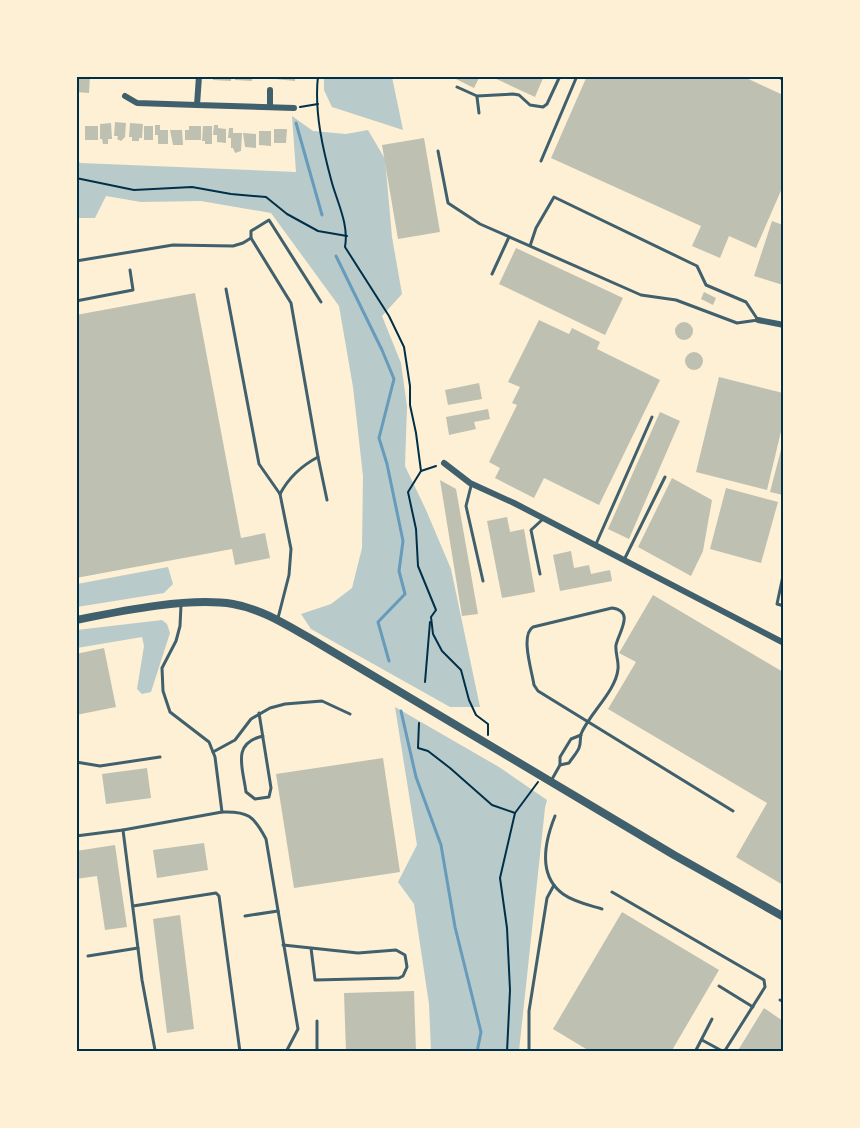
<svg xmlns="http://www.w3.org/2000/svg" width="860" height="1128" viewBox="0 0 860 1128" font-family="Mulish,sans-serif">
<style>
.green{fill:#b9caca}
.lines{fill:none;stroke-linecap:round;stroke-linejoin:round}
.stream{stroke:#669bbc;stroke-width:3}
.building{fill:#bec0b2}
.path{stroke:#003049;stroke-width:2}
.service{stroke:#3f606c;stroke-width:3}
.minor{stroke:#3f606c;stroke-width:6}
.tertiary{stroke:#3f606c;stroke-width:8}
.neatline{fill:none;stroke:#003049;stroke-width:2}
</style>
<rect width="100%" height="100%" fill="#fdf0d5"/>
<g class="green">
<polygon points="324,77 392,77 403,130 332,107 324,90"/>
<polygon points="292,116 313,131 346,134 368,130 385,159 392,237 402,294 382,316 401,363 407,407 405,466 426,510 451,569 480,707 450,707 311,629 301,614 331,604 352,588 362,548 363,476 353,387 339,306 271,213 201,201 141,202 106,196 95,218 77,218 76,161 81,163 296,172"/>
<polygon points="168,567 173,584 164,593 77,607 77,584"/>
<polygon points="162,620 167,624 170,633 151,692 142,694 137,689 144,646 142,637 77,648 77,630"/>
<polygon points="395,707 499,767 547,800 545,808 519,1051 431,1051 429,1004 414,904 398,882 417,845"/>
</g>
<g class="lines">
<g class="stream">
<polyline points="296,123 322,215"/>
<polyline points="336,256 382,350 394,379 379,438 387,464 403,541 399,571 405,594 378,622 389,661"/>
<polyline points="401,711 416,777 441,845 455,927 481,1032 477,1052"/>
</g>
</g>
<g class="building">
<polygon points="76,76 90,76 89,93 76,92"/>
<polygon points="213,76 231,76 231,81 213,80"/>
<polygon points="235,76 252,76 252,81 235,80"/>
<polygon points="276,76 295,76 295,81 275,79"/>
<polygon points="450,76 480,76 474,88"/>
<polygon points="490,76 544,76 535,97"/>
<polygon points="587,76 742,76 783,95 783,186 756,248 729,236 720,258 692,246 701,226 551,158"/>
<polygon points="115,122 126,123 125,137 121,141 117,139 118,136 114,136"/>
<polygon points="111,123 112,139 108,139 108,144 103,144 102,139 100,139 100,124"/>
<polygon points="130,123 143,124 142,138 139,138 139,141 132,141 132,137 129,137"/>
<polygon points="155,125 160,125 160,130 168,130 168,144 158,144 158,135 155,135"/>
<polygon points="214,125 218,125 218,128 226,129 226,143 217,142 217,135 213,135"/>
<rect x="85" y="126" width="13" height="14"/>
<rect x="144" y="126" width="9" height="14"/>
<polygon points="189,126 201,126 201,140 185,140 185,130 189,130"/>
<polygon points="203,126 212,126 212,144 205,144 205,141 202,141"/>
<polygon points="229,128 233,128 233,133 242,133 241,151 235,153 233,148 231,148 231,138 228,138"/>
<polygon points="274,129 287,129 286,143 274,143"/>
<polygon points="170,130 182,130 183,145 173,145"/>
<polygon points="259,131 271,131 271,146 259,145"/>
<polygon points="243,133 256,134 256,148 245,147"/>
<polygon points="424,138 440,232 398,239 382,145"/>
<polygon points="772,221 783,225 783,285 754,276"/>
<polygon points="516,248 623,298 605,335 499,284"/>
<polygon points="704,292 716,298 713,305 701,299"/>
<polygon points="195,293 241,538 265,533 270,558 235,565 232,549 76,578 76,315"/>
<polygon points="539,320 569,334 572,328 600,342 597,349 660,380 599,505 544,478 534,498 495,478 500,468 489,462 517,405 512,403 520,387 508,382"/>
<circle cx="684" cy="331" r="9"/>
<circle cx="694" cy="361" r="9"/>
<polygon points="719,377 783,393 783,423 767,490 696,472"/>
<polygon points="479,383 482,399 448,405 445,390"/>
<polygon points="488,409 490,419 474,422 476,429 449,435 446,417"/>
<polygon points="660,412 680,421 629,539 608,529"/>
<polygon points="783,442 783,495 770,492"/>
<polygon points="672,478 712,500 703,551 691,576 638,547"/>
<polygon points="440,480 456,489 478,614 462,616"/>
<polygon points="726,488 778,502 761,563 710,549"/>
<polygon points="507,517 510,532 524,529 535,592 502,598 487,521"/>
<polygon points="571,551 574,568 589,565 591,574 610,570 612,581 560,591 553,555"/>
<polygon points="653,595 783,672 783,885 736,857 767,803 608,709 636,662 619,653"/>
<polygon points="104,648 116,707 76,715 76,654"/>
<polygon points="383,758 400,872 294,888 276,774"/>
<polygon points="147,768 151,798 106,804 102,774"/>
<polygon points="204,843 208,870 157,878 153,850"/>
<polygon points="115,845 127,927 105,930 97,876 76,879 76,851"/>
<polygon points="622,912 719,970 671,1052 591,1052 553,1029"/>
<polygon points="180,915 194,1029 167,1033 153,919"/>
<polygon points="414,991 416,1052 346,1052 344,993"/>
<polygon points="764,1008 783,1021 783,1052 737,1052"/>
</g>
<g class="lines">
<g class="path">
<path d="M318,76c-4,36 5,74 14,107 6,21 17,42 13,64l44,69 15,31 6,39v19l6,28 5,38 -13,21 8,37 2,37 18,44 -5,7 2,17 9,17 19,19 8,30 7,15 12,9v11"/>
<polyline points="300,107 318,104"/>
<polyline points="76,178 134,190 192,187 231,194 266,197 287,214 318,231 347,236"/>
<polyline points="421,471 436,466"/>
<polyline points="425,682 430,622"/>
<polyline points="419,723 418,748 428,751 450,768 492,805 515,813"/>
<polyline points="507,1052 510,990 507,928 500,878 515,813 538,782"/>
</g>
<g class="service">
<polyline points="777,76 784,80"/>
<polyline points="457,87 477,96 513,94 519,95 530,105 543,107 547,104 560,76"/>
<polyline points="477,97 479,113"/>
<polyline points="438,151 448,203 480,224 641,295 676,300 737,323 758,320 746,302 706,285 697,266 554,197 536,228 530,246"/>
<polyline points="541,161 577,76"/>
<polyline points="76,261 173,245 233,246 243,243 251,238"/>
<polyline points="492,274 509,237"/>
<polyline points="226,289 259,464 280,494 291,549 289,575 278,618"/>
<polyline points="76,301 133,290 130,270"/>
<polyline points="318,457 327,500"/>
<polyline points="471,486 466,506 483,581"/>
<path d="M280,494c9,-17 21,-28 38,-37l-27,-154 -40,-65v-7l18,-11 52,82"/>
<polyline points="596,544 652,417"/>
<polyline points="624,560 665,477"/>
<polyline points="784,571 777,604 784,606"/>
<polyline points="540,574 531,530 543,519"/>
<path d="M181,605l-1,21 -4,15 -14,27 1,23 7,21 39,30 6,15 7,55c26,-1 32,4 44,27l32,190 -12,23"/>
<path d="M259,713l12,75 -2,9 -14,2 -9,-7c-3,-24 -15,-49 17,-56"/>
<polyline points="213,752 235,740 251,719 270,708 285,704 322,701 350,714"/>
<polyline points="76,762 100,766 160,757"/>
<path d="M560,765l9,-2c3,-5 8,-10 10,-15 2,-5 1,-10 2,-14 8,-20 35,-43 37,-65 1,-8 -3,-16 -2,-24 3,-13 19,-34 -4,-37l-79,19c-13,8 -1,44 1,58l4,6 195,120"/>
<polyline points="551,781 560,765 560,757 571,739 581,735"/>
<path d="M555,816c-10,25 -18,59 8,78 11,8 26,11 39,15"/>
<polyline points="123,830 222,812"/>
<polyline points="76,836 123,830 142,980 155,1050 157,1052"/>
<polyline points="612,892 764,980 765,987 724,1052"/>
<polyline points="133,906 216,893 219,896 240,1052"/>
<polyline points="245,916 278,911"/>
<polyline points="283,945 358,953 396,950 405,955 407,967 403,976 399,978 315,980 311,948"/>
<polyline points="88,956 138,948"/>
<polyline points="719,986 753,1007"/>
<polyline points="780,1000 784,1002"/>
<polyline points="317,1021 317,1052"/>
<polyline points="702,1040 724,1052"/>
<polyline points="529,1052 529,1011 547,898 554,885"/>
<polyline points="695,1052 712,1019"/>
</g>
<g class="minor">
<polyline points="199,76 197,105 294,108"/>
<polyline points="125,96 137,103 197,105"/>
<polyline points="270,107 270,90"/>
<polyline points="758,320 784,325"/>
<polyline points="444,463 470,483 514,503 784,643"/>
</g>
<path class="tertiary" d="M76,620c45,-9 112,-23 157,-16 29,5 55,22 80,36l361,215 110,62"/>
</g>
<rect width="860" height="1128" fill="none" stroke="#fdf0d5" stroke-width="156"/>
<rect x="78" y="78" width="704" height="972" class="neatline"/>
</svg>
